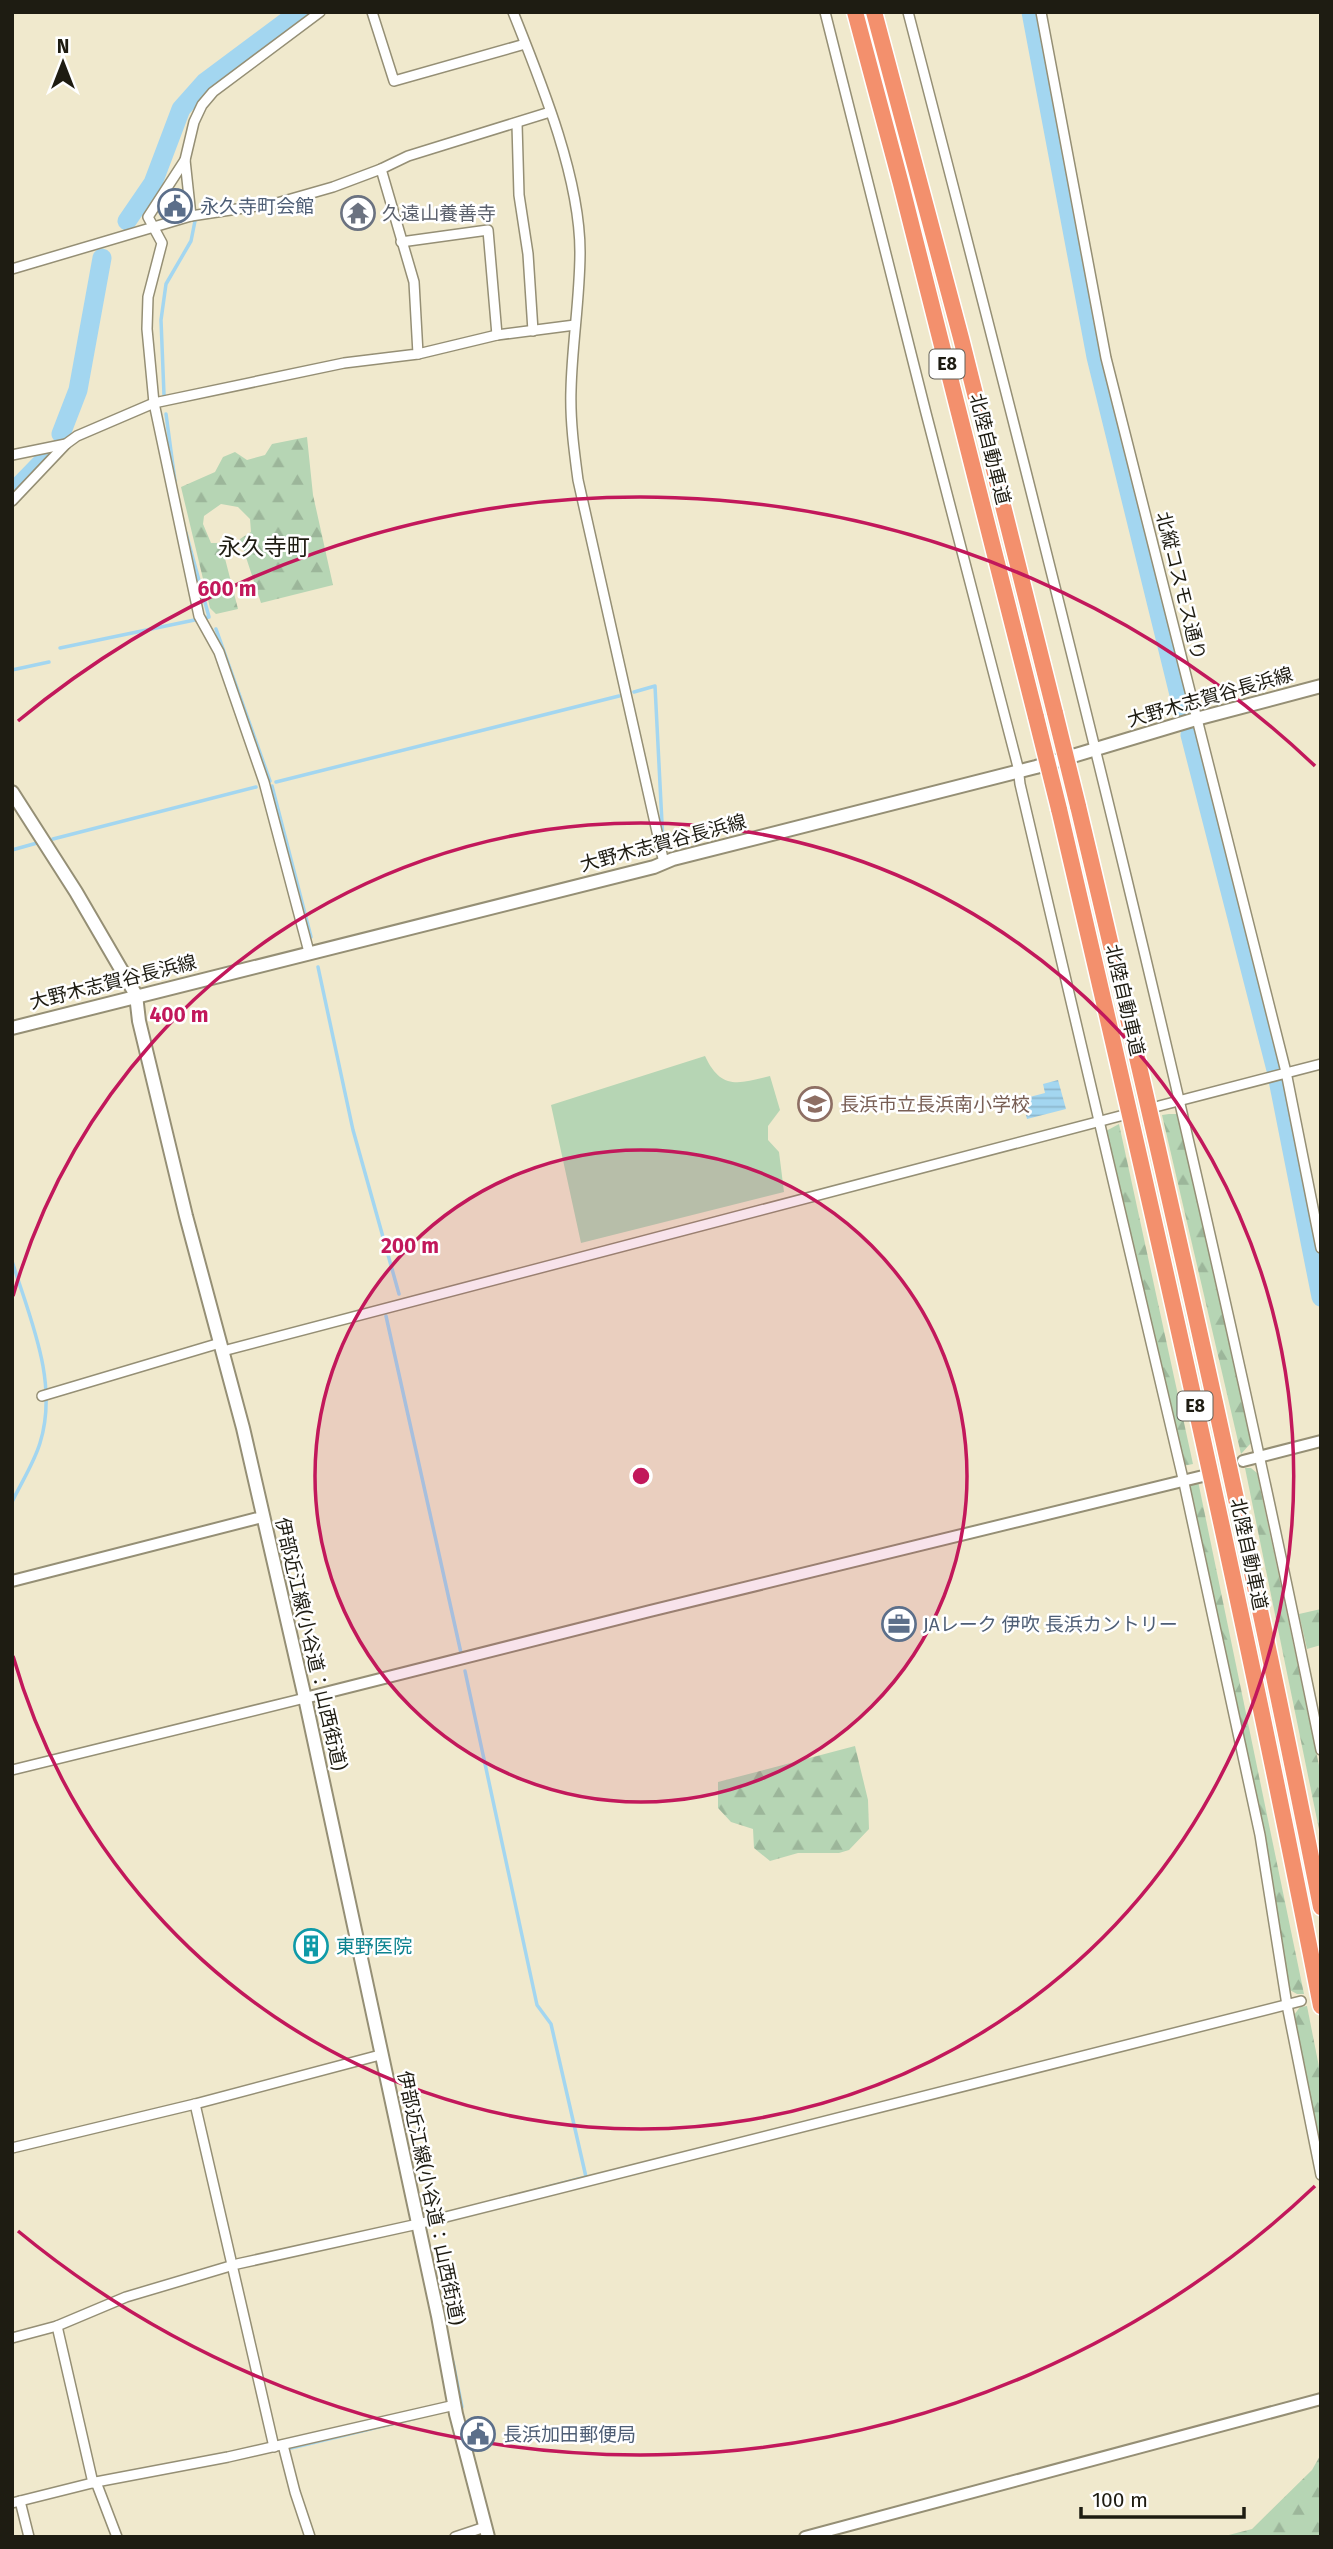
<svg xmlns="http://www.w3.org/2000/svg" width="1333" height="2549" viewBox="0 0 1333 2549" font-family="'Fira Sans','Noto Sans JP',sans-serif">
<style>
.forest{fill:url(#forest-firs)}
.green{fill:#b6d5b4}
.water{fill:url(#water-rules)}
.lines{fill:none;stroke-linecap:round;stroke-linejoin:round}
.stream{stroke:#a3d6f0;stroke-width:3.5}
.river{stroke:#a3d6f0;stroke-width:19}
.minor-casing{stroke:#958f75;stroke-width:12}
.tertiary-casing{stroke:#958f75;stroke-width:14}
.secondary-casing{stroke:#958f75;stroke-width:16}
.motorway-casing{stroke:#fff;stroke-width:19}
.minor{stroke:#fff;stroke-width:9}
.tertiary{stroke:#fff;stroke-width:10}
.secondary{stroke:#fff;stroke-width:12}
.motorway{stroke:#f3906d;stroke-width:16}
.motorway-bridge-casing{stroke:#fff;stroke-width:19;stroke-linecap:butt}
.motorway-bridge{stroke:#f3906d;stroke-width:16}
.ring{fill:none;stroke:#c2185b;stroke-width:3.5}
.labels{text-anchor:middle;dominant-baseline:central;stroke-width:5;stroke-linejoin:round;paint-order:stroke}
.shield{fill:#fff;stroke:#626059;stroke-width:2}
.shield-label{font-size:18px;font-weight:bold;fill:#1e1c12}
.service-label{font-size:19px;fill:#4e5e75;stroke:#fff;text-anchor:start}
.worship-label{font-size:19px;fill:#5b616d;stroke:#fff;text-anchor:start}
.street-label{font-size:19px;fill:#1e1c12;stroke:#fff}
.education-label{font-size:19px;fill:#785e54;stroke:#fff;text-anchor:start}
.culture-label{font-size:19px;fill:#0d838f;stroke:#fff;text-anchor:start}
.quarter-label{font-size:23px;fill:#1e1c12;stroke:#fff}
.centre{fill:#c2185b;stroke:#fff;stroke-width:3.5}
.ring-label{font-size:21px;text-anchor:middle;font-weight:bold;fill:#c2185b;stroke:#fff;stroke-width:5;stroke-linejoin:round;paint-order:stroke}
</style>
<defs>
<pattern id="forest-firs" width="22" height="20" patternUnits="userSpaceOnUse" patternTransform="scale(1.75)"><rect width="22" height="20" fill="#b6d5b4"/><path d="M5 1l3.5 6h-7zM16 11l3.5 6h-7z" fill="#9cb69a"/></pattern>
<pattern id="water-rules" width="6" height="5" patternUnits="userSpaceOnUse" patternTransform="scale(1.75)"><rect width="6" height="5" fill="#a3d6f0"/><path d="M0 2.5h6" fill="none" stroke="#8cb7cd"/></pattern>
</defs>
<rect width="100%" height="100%" fill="#f0e9cd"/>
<g class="forest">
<polygon points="307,437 313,495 333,585 261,603 240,539 251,532 250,519 238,507 221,504 204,516 203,524 211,543 221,543 238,609 216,614 210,608 181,487 215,472 223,457 235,452 247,460 265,455 272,444"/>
<polygon points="1169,1114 1178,1114 1251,1443 1241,1454 1162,1115"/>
<polygon points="1119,1124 1193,1464 1183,1466 1174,1451 1106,1131"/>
<polygon points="1245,1468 1251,1468 1257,1473 1321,1775 1321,1839"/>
<polygon points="1198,1481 1304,1994 1297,1994 1288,1989 1189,1486"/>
<polygon points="1321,1609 1321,1645 1307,1649 1299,1614"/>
<polygon points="855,1746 868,1800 869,1829 849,1850 839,1853 798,1853 770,1861 754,1848 753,1829 731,1822 718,1808 718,1782"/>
<polygon points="1307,2006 1321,2077 1321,2151 1294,2015 1300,2007"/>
<polygon points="1321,2454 1321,2537 1221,2537 1252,2529 1312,2470"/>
</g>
<path class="green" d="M705,1056c16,34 33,28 65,20l10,34 -12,16v14l11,12 5,40 -203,51 -30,-138z"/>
<polygon class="water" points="1058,1080 1066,1109 1027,1119 1022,1099 1045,1093 1043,1084"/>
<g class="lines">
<g class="stream">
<polyline points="265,37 270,45"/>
<polyline points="164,395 161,320 166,284 191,241 195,221"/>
<polyline points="166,414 175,481"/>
<polyline points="216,629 270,781"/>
<polyline points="60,648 209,617 186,533"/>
<polyline points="12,670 49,662"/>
<polyline points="634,692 655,686 663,843"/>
<polyline points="276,782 619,696"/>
<polyline points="272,786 311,937"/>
<polyline points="53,839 256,787"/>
<polyline points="12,850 37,843"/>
<polyline points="318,967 353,1130 399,1294"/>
<path d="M12,1261c18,58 47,121 28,182 -6,20 -19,40 -28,59"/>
<polyline points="386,1316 461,1653"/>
<polyline points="434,2217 586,2177 551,2024 537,2005 465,1671"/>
<polyline points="453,2362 462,2407 457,2409"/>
<polyline points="291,2448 416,2418"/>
</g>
<g class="river">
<polyline points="1031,12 1096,357 1182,707"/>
<polyline points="127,221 153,183 181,109 205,82 299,12"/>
<polyline points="61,434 78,390 102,258"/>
<polyline points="12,493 46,458"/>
<polyline points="1190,735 1276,1070 1321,1297"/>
</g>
<g class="minor-casing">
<g id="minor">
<polyline points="372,12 394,81 525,44"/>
<path d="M513,12c28,70 67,165 67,240 0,46 -8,92 -9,138 -1,30 3,60 7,90l86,383"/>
<polyline points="825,12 926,413 1018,767 1020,784 1184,1483 1260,1835 1287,2005 1321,2175"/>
<path d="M908,12c150,576 295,1154 413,1738"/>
<polyline points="1041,12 1106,358 1286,1072 1321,1248"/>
<polyline points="517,124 519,195 528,254 533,331"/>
<polyline points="185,160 191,216"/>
<polyline points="401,242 488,230 497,335"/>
<polyline points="12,269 191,216 277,203 333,187 381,169 408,156 550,112"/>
<polyline points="418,354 497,335 575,325"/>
<polyline points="12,455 66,444 77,436 154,403 344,363 418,354 414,282 381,169"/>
<polyline points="12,501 66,444"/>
<polyline points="309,952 264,782 219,652 199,616 154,403 147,329 148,297 162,243 148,217 185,160 194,122 202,105 213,92 320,12"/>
<polyline points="1159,1106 1321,1064"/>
<polyline points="223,1351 1120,1116"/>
<polyline points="42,1396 220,1343"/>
<polyline points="12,1770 305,1698"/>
<polyline points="195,2104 274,2447"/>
<polyline points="12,2148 195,2104 380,2055"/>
<polyline points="57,2326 93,2483"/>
<polyline points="12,2338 57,2326 126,2297 237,2264 418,2224 1301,2001"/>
<polyline points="283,2445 295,2492 310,2537"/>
<polyline points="96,2482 117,2537"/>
<polyline points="20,2501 29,2537"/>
<polyline points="12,2503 96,2482 228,2457 455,2405"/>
<polyline points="455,2537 485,2527"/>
</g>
</g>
<g class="tertiary-casing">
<g id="tertiary">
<polyline points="1243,1461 1321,1441"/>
<polyline points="12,1581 262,1517"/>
<polyline points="305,1698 650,1611 1203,1476"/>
<polyline points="805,2537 1321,2399"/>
</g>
</g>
<g class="secondary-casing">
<g id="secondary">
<polyline points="12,792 76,892 136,995 139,1021 186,1216 243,1428 305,1698 438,2316 456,2414 488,2537"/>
<polyline points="12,1028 654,867 673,859 1036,767 1196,719 1321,686"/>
</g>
</g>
<g class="motorway-casing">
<g id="motorway">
<polyline points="855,12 901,184 1036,717"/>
<polyline points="874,12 961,338 1055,713"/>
<path d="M1078,806c87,366 170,732 243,1101"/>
<path d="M1059,809c93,398 184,796 262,1197"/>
</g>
</g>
<use href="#minor" class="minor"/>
<use href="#tertiary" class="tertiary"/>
<use href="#secondary" class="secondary"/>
<use href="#motorway" class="motorway"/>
<g class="motorway-bridge-casing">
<g id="motorway-bridge">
<polyline points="1055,713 1078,806"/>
<polyline points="1036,717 1059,809"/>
</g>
</g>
<use href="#motorway-bridge" class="motorway-bridge"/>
</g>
<circle cx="641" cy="1476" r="326" fill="#c2185b" fill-opacity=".12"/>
<g class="ring">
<circle cx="641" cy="1476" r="326"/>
<path d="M13 1296A653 653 0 1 1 13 1656"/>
<path d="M1315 2186A979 979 0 0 1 18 2231M18 721A979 979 0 0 1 1315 766"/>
</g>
<defs>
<g id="civic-ring" transform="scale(1.75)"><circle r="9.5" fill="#fff" stroke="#5c6f8a" stroke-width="1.5"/><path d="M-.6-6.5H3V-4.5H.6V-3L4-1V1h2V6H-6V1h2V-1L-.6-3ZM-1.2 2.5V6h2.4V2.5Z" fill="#5c6f8a"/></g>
<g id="temple-ring" transform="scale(1.75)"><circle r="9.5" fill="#fff" stroke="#6b7280" stroke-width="1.5"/><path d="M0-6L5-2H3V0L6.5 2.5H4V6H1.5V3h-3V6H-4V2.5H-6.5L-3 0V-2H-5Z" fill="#6b7280"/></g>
<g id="school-ring" transform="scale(1.75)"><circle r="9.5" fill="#fff" stroke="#8d6e63" stroke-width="1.5"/><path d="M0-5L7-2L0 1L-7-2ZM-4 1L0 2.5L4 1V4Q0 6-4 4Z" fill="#8d6e63"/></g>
<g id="office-ring" transform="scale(1.75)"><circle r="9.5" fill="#fff" stroke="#5c6f8a" stroke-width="1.5"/><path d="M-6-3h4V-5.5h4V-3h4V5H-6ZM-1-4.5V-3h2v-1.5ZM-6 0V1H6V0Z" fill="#5c6f8a"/></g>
<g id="building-ring" transform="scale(1.75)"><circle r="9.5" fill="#fff" stroke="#0f9aa8" stroke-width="1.5"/><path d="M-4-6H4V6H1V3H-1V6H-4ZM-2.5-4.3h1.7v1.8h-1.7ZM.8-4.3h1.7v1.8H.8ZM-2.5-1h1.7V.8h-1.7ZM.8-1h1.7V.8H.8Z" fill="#0f9aa8"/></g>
</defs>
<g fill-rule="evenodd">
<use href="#civic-ring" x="175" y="206"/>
<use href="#temple-ring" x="358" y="213"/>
<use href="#school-ring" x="815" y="1104"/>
<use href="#office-ring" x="899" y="1624"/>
<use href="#building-ring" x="311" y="1946"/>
<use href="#civic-ring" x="478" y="2434"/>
</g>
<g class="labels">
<g class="shield">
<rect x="929.5" y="349.5" width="35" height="29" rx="5"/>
<rect x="1177.5" y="1391.5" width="35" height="29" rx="5"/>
</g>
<g class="shield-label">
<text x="947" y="364">E8</text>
<text x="1195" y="1406">E8</text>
</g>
<g class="service-label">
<text x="200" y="206">永久寺町会館</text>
<text x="923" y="1624">JAレーク 伊吹 長浜カントリー</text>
<text x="503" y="2434">長浜加田郵便局</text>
</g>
<g class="worship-label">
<text x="382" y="213">久遠山養善寺</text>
</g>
<g class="street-label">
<text transform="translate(990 449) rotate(76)">北陸自動車道</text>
<text transform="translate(1181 586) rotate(76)">北縦コスモス通り</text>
<text transform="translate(1210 697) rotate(-16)">大野木志賀谷長浜線</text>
<text transform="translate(663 843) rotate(-15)">大野木志賀谷長浜線</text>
<text transform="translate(113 982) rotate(-14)">大野木志賀谷長浜線</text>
<text transform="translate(1125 1000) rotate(77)">北陸自動車道</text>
<text transform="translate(1249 1554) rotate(78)">北陸自動車道</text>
<text transform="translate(311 1644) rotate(77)">伊部近江線(小谷道：山西街道)</text>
<text transform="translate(431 2198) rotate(78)">伊部近江線(小谷道：山西街道)</text>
</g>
<g class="education-label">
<text x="840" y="1104">長浜市立長浜南小学校</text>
</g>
<g class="culture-label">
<text x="336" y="1946">東野医院</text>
</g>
<g class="quarter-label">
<text x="264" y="547">永久寺町</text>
</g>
</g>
<circle cx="641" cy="1476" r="10" class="centre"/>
<g class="ring-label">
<text x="227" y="596">600 m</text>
<text x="179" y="1022">400 m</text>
<text x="410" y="1253">200 m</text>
</g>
<rect width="1333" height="2549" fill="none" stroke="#1e1c12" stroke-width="28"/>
<g transform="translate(63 63)" stroke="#ffffff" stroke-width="5" paint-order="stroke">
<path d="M0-5L12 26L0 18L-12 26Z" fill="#1e1c12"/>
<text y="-10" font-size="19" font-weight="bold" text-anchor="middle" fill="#1e1c12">N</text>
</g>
<path d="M1081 2507v10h163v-10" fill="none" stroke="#1e1c12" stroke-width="3.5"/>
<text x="1092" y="2507" font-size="21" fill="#1e1c12" stroke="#ffffff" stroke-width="5" paint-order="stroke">100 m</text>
</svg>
